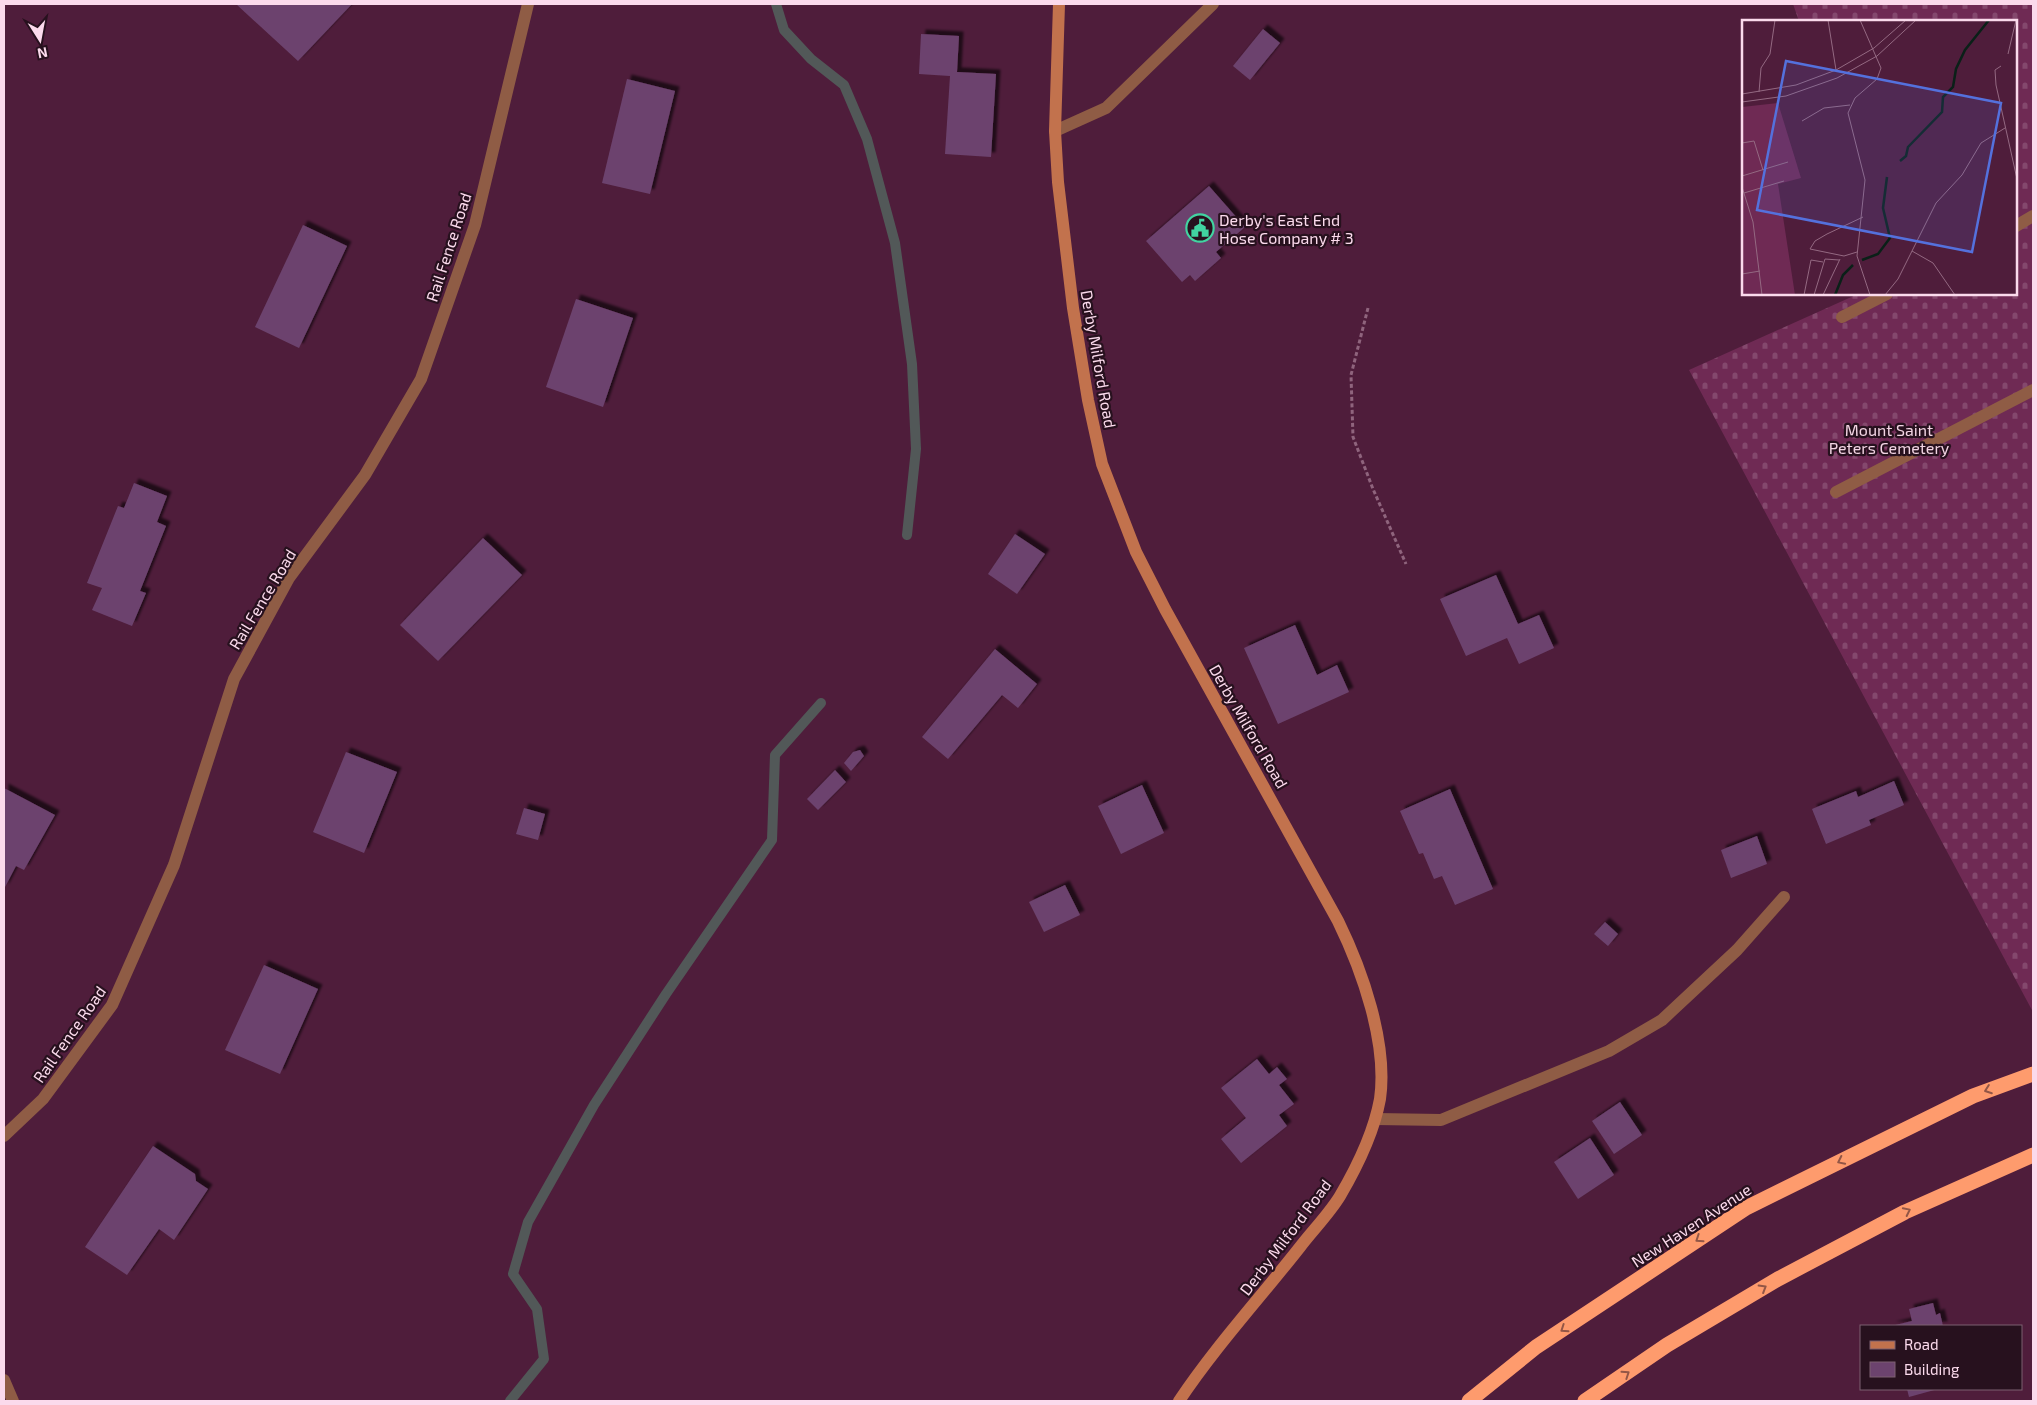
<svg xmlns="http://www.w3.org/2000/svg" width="2037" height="1405" viewBox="0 0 2037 1405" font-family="'Exo 2',sans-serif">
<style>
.cemetery{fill:url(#cemetery-stones)}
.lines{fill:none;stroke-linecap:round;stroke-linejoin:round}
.stream{stroke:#525858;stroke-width:10}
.building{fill:#6c436e;filter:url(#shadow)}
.path{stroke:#8f647d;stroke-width:3;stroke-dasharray:4 2.5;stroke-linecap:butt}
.lane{stroke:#8f5c45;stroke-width:12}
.street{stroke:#8f5c45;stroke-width:12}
.secondary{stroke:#c2724d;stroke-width:12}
.highway{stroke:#fe9b6d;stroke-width:15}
.oneway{stroke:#925646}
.labels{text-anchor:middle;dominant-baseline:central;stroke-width:4.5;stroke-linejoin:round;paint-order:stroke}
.poi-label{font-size:16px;fill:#fbdaec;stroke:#27111e;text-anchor:start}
.street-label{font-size:16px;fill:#fbdaec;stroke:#27111e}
.park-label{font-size:16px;fill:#f2d4e3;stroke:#27111e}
.inset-river{fill:none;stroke:#0a2018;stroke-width:2.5}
.inset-road{fill:none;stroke:#946982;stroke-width:1}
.view{fill:#5471dd;fill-opacity:0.15;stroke:#5471dd;stroke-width:2.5}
.inset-edge{fill:none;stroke:#fbdaec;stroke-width:2.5}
</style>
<defs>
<pattern id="cemetery-stones" width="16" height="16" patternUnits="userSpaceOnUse" patternTransform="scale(1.25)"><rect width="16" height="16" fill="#6f2a54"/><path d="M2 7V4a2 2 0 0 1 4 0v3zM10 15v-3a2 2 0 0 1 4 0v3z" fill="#84486d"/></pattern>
<filter id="shadow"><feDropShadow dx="4.5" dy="-4.5" stdDeviation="1" flood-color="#0009"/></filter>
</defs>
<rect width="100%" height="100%" fill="#4f1d3b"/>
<polygon class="cemetery" points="1793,4 2033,4 2033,1012 1689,370 1858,294 2016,294 2016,21 1799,21"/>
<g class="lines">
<g class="stream">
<polyline points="776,4 784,30 811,59 844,85 867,139 895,243 912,364 916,449 907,535"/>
<polyline points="510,1401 544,1359 537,1309 513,1274 528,1222 594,1105 666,994 772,840 775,755 821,703"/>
</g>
</g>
<g class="building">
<polygon points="236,4 302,4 304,5 305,4 352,4 298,61"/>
<polygon points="1263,29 1280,43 1250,80 1233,66"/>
<polygon points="921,34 959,36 957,72 996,74 991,157 945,154 950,76 919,74"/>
<polygon points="627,79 675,91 650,194 602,183"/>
<polygon points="1209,186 1245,227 1216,252 1221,258 1195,281 1190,275 1182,282 1146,241"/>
<polygon points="303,225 347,246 299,348 255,327"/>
<polygon points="576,299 633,318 603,407 546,387"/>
<polygon points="134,483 167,496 157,522 166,526 140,591 146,593 132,626 92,610 102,588 87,583 118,506 124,508"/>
<polygon points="1015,534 1045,554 1017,594 988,574"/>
<polygon points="483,538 522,575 438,661 400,625"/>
<polygon points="1496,575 1518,624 1539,615 1554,648 1519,664 1507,638 1466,656 1440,599"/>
<polygon points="1295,625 1317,675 1337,665 1349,692 1278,724 1244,648"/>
<polygon points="995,649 1037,684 1018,708 1002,695 948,759 922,737"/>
<polygon points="860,750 864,756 851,771 844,763 853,752"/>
<polygon points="346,752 397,772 364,853 313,832"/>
<polygon points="835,770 846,782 818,810 807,799"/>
<polygon points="1894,781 1904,805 1869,820 1871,825 1826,844 1812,809 1856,791 1858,797"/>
<polygon points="1142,785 1164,833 1121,854 1098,806"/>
<polygon points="4,788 55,815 24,870 16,866 4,889"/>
<polygon points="1450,789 1493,889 1455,905 1442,876 1434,879 1423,853 1419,854 1400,811"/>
<polygon points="524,808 545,814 538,840 516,834"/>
<polygon points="1757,836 1767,864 1731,878 1721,850"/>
<polygon points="1065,885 1080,915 1044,932 1029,902"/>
<polygon points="1605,922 1618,934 1608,946 1594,934"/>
<polygon points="264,965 318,989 280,1074 225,1050"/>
<polygon points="1257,1059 1269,1074 1277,1067 1287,1079 1279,1085 1294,1104 1279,1115 1287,1126 1241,1163 1221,1139 1246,1118 1221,1088"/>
<polygon points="1620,1102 1642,1135 1614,1154 1592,1121"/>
<polygon points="1590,1138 1614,1175 1578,1199 1554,1162"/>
<polygon points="153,1146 195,1174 196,1181 208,1189 174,1240 159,1229 127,1275 85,1247"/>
<polygon points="1933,1303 1936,1315 1940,1313 1943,1326 1891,1326 1912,1321 1909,1309"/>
<polygon points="1907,1389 1938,1389 1909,1397"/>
</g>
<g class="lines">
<polyline class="path" points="1368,308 1351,375 1353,437 1373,489 1406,564"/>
<g class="lane">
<polyline points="1055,131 1106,108 1213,4"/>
<polyline points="2016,226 2033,216"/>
<polyline points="1842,317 1887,294"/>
<polyline points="1836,492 2033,390"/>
<polyline points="1376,1119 1441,1120 1609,1051 1662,1020 1737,950 1784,897"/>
</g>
<g class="street">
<polyline points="4,1136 43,1099 112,1005 174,865 234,679 289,578 365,475 421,379 475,225 528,4"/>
<polyline points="4,1380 13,1401"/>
</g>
<path class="secondary" d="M1059,4l-4,127 3,51 15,126 15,92 14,64 34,88 29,57 173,312c24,49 50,122 42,178 -6,33 -23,68 -40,97 -11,18 -27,34 -40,51 -40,51 -85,100 -121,154"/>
<g class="highway">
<polyline points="1469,1401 1536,1347 1746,1208 1973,1096 2033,1074"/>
<polyline points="1585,1401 1667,1345 1778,1279 1905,1212 2033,1155"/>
</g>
</g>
<defs><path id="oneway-chevron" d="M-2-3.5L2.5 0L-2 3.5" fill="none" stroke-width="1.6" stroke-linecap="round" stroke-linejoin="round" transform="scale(1.25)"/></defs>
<g class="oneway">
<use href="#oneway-chevron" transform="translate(1988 1090) rotate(160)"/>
<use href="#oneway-chevron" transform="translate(1841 1161) rotate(154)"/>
<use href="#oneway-chevron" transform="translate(1907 1211) rotate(-26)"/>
<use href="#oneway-chevron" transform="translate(1699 1239) rotate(146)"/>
<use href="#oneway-chevron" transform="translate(1763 1288) rotate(-31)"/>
<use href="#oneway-chevron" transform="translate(1564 1329) rotate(146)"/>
<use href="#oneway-chevron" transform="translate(1626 1374) rotate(-34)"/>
</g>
<defs>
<g id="civic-ring" transform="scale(1.4375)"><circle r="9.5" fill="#27111e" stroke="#41d4a1" stroke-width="1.5"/><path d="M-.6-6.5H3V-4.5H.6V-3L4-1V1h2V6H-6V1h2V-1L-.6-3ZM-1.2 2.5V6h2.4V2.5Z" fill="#41d4a1"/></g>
</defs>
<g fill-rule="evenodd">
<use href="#civic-ring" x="1200" y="228"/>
</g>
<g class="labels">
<g class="poi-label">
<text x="1219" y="219">Derby's East End<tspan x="1219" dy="18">Hose Company # 3</tspan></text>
</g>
<g class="street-label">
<text transform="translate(448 247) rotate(-72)">Rail Fence Road</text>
<text transform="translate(1099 359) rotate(80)">Derby Milford Road</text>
<text transform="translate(262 599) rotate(-59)">Rail Fence Road</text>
<text transform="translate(1249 726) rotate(60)">Derby Milford Road</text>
<text transform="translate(69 1034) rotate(-55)">Rail Fence Road</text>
<text transform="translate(1691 1225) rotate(-33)">New Haven Avenue</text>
<text transform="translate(1285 1237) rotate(-53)">Derby Milford Road</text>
</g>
<g class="park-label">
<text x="1889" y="429">Mount Saint<tspan x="1889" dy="18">Peters Cemetery</tspan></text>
</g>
</g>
<g transform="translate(1742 20)">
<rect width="275" height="275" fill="#4f1d3b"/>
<path d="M36,83l23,75 -23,6 17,111h-53v-188z" fill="#6f2a54"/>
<path class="inset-river" d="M158,141l6,-5 2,-9 34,-35 1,-15 10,-10 3,-18 9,-19 24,-30M120,240l16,-6 12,-16 -7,-30 4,-31M93,275l8,-20 10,-10"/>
<path class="inset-road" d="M86,0l8,50M118,0l21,48 -4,11 -22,19 -7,15 17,67 -8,76 13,39M266,34l8,-34M259,46l-6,4 1,15 21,94M17,72l2,-24 9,-14 5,-34M0,74l54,-9 40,-15 38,-22 32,-28M0,82l44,-6 51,-18 40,-22 39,-36M60,101l22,-13 26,-3M0,123l12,-2 9,29M0,156l46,-14M0,167l11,35 9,73M2,173l40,-12M170,231l21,12 22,32M115,232l-13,4 -34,-7 5,-8 12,-7 36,-17M0,254l18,-3M62,275l7,-35 12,2M72,275l11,-36 14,1M81,275l17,-36M143,275l13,-16 38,-76 26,-28 19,-32 24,-15"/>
<path class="view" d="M44,41l215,42 -29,149 -215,-42z"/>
<rect width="275" height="275" class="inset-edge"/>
</g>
<rect width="2037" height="1405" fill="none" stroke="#fbdaec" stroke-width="10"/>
<rect x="1860" y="1325" width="162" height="65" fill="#27111e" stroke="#7c6170"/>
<rect x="1870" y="1341" width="25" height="8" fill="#c2724d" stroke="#7c6170"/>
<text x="1904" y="1350" font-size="15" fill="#fbdaec">Road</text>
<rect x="1870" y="1362" width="25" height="15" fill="#6c436e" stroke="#7c6170"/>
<text x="1904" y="1375" font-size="15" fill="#fbdaec">Building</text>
<g transform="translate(40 40) rotate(169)" stroke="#27111e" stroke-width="4" paint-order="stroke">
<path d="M0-4L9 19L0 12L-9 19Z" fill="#fbdaec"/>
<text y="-8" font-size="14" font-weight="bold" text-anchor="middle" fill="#fbdaec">N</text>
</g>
</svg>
